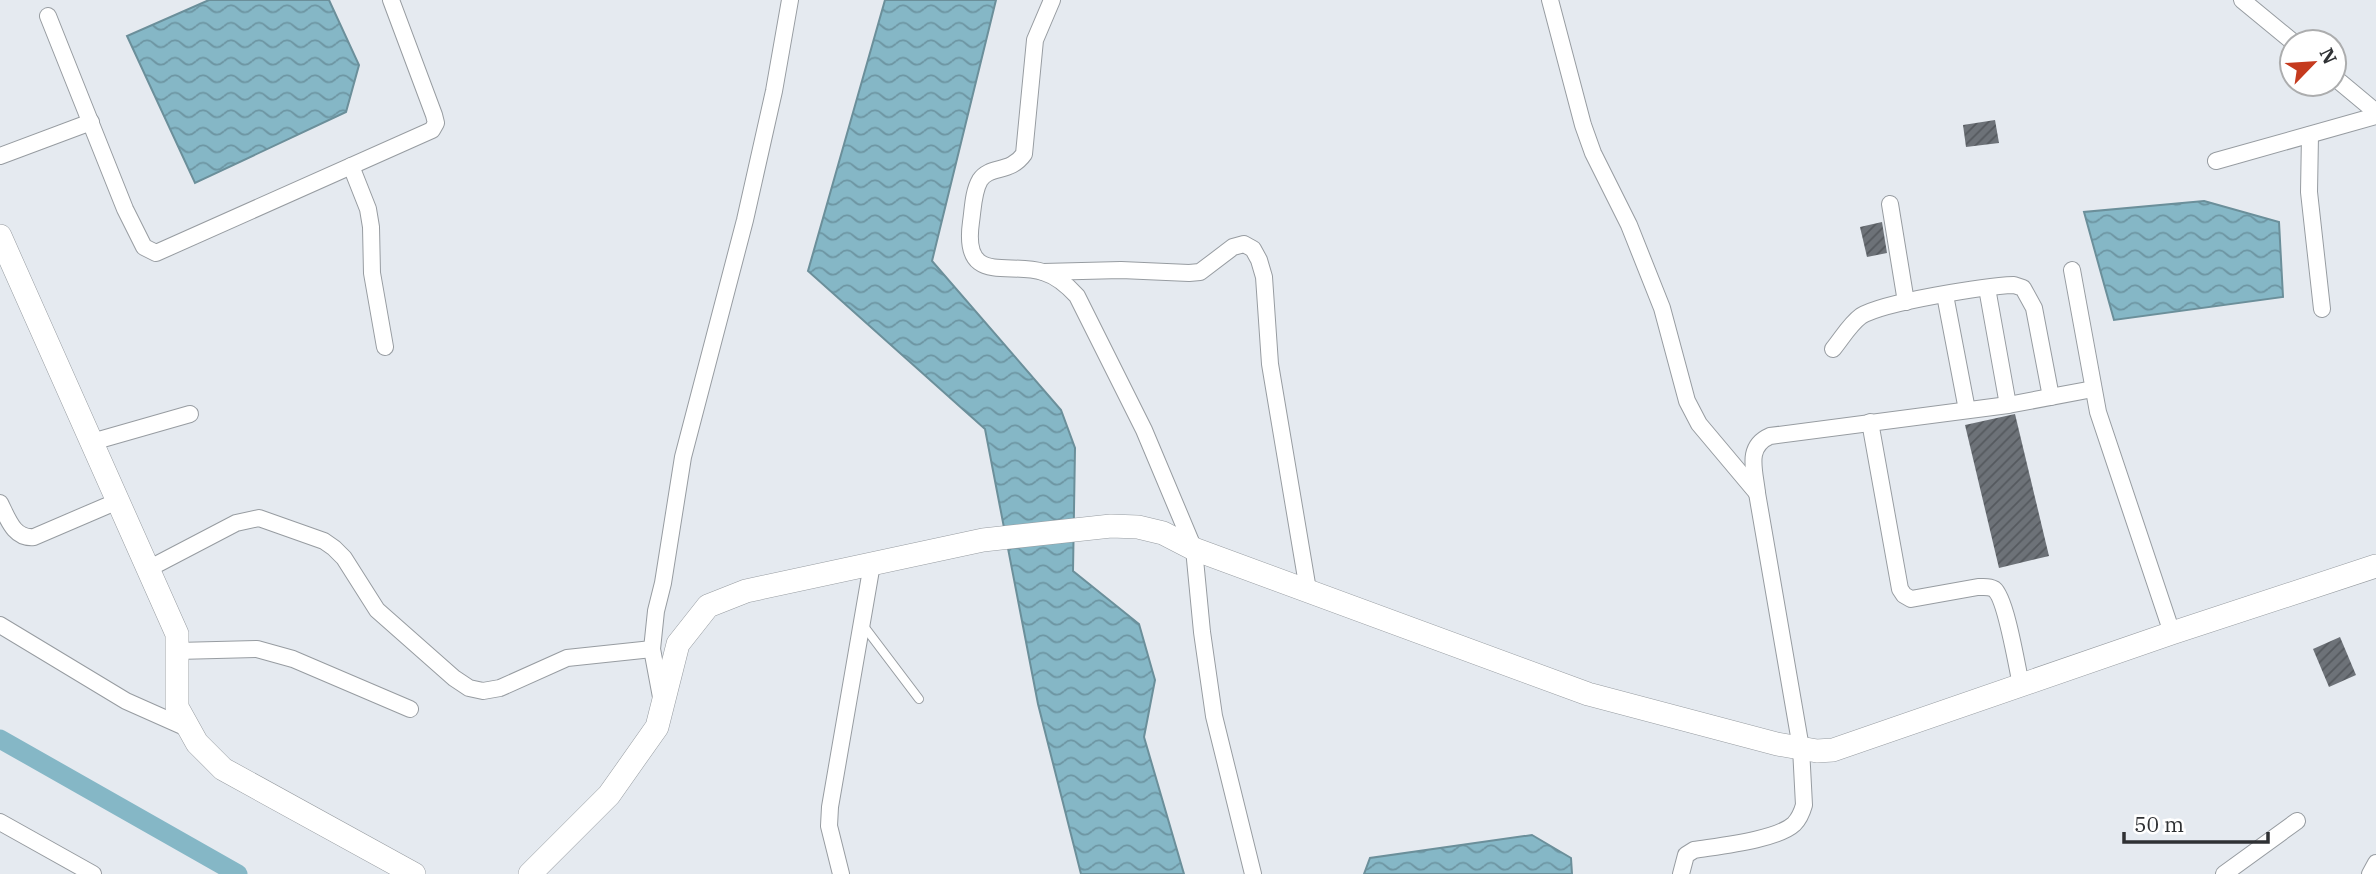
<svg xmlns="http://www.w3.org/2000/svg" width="2376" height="874" viewBox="0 0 2376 874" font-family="'IBM Plex Serif',serif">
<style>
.water{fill:url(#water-waves);stroke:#6b8f9a;stroke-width:2}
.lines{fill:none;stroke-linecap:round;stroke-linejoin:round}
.canal{stroke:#85b7c6;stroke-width:19}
.building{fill:url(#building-hatch)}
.lane-casing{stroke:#979ca1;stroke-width:10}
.street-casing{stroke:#979ca1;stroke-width:18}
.secondary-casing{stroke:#979ca1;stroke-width:24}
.lane{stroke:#fff;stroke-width:8}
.street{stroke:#fff;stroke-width:16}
.secondary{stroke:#fff;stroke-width:23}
</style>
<defs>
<pattern id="water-waves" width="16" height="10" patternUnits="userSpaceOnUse" patternTransform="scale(1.75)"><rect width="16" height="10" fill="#85b7c6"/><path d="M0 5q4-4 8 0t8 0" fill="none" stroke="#6d95a2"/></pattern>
<pattern id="building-hatch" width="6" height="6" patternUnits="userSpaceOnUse" patternTransform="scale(1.75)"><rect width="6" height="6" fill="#6d7278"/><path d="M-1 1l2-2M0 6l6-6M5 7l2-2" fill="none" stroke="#55595e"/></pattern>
</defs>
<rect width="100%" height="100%" fill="#e5eaf0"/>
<g class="water">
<polygon points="209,0 329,0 359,65 346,112 195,183 127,36"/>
<polygon points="885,0 996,0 932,261 1061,410 1075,448 1073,571 1139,624 1155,680 1144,737 1184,874 1081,874 1038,704 985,429 808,271"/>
<polygon points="2204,201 2279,222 2283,297 2114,320 2084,212"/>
<polygon points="1532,835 1571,858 1572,874 1364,874 1370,858"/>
</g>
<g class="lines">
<polyline class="canal" points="0,739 238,874"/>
</g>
<g class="building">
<polygon points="1995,120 1999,143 1966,147 1963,125"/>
<polygon points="1882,222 1887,253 1867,257 1860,227"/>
<polygon points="2015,414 2049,556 1999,568 1965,425"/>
<polygon points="2340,637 2356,675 2329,687 2313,649"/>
</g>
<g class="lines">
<g class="lane-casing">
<polyline id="lane" points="863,625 919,699"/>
</g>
<g class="street-casing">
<g id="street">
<path d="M1052,0l-17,40 -11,114c-14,20 -34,11 -44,26 -7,12 -7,29 -9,42 -9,64 37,39 72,50 13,4 25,14 34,24l67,134 50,119 8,83 12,84 39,158"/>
<polyline points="1550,0 1583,125 1593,153 1629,225 1662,308 1687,401 1699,424 1757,493"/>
<polyline points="2242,0 2293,42"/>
<polyline points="48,16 125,209 144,247 156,253 432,130 436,123 434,115 391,0"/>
<polyline points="2334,77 2376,112"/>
<polyline points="2310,135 2309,192 2322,309"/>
<polyline points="0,156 91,122"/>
<polyline points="2216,161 2376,116"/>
<polyline points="351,166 368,209 371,227 372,273 385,347"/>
<polyline points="1890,204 1906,302"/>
<polyline points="2072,270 2098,412 2172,633"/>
<polyline points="1043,272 1121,270 1189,273 1200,272 1233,247 1244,244 1253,249 1259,260 1264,277 1270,364 1308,590"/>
<polyline points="1987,288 2008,405"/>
<polyline points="1945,295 1967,410"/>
<path d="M1833,349c9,-11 17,-25 28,-33 23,-14 124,-30 153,-31l9,3 11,20 17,89"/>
<path d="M1870,422l30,167 4,6 7,4 67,-12c6,0 11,-1 16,2 12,9 23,78 27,96"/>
<polyline points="92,442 190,414"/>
<path d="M0,503c8,16 14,36 34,34l84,-36"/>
<polyline points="148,569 236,523 259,518 324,541 334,548 344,558 377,610 454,678 469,688 483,691 500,688 567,658 652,649"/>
<polyline points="0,625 126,701 189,729"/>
<polyline points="177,651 257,649 293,659 410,709"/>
<polyline points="661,697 652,649 656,611 663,583 683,457 745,220 774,91 790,0"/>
<polyline points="0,822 93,874"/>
<polyline points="841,874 829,826 830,807 872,564"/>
<path d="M1681,874l5,-19 8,-5c24,-4 83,-10 100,-26 5,-5 8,-12 10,-19l-3,-57 -44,-255c-2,-22 -12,-46 13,-57l238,-31 85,-16"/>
<polyline points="2224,874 2297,821"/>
<polyline points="2370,874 2376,863"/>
</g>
</g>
<g class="secondary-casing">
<g id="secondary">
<polyline points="0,236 177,634 177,707 197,743 223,769 414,874"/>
<polyline points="530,874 609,795 657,727 678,644 708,606 746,591 983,540 1111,526 1138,527 1163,533 1194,549 1588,694 1777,744 1817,751 1833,750 2172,633 2376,566"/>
</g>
</g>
<use href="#lane" class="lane"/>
<use href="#street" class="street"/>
<use href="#secondary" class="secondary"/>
</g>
<g transform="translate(2313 63) rotate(65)"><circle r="33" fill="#ffffff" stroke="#acadae" stroke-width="2"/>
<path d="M0-5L12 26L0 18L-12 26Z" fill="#c53a1e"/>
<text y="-10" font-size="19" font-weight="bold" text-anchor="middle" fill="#2f3134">N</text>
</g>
<path d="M2124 832v10h144v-10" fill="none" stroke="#2f3134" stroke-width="3.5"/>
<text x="2134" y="832" font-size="21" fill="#2f3134" stroke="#ffffff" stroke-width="5" paint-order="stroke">50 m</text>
</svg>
